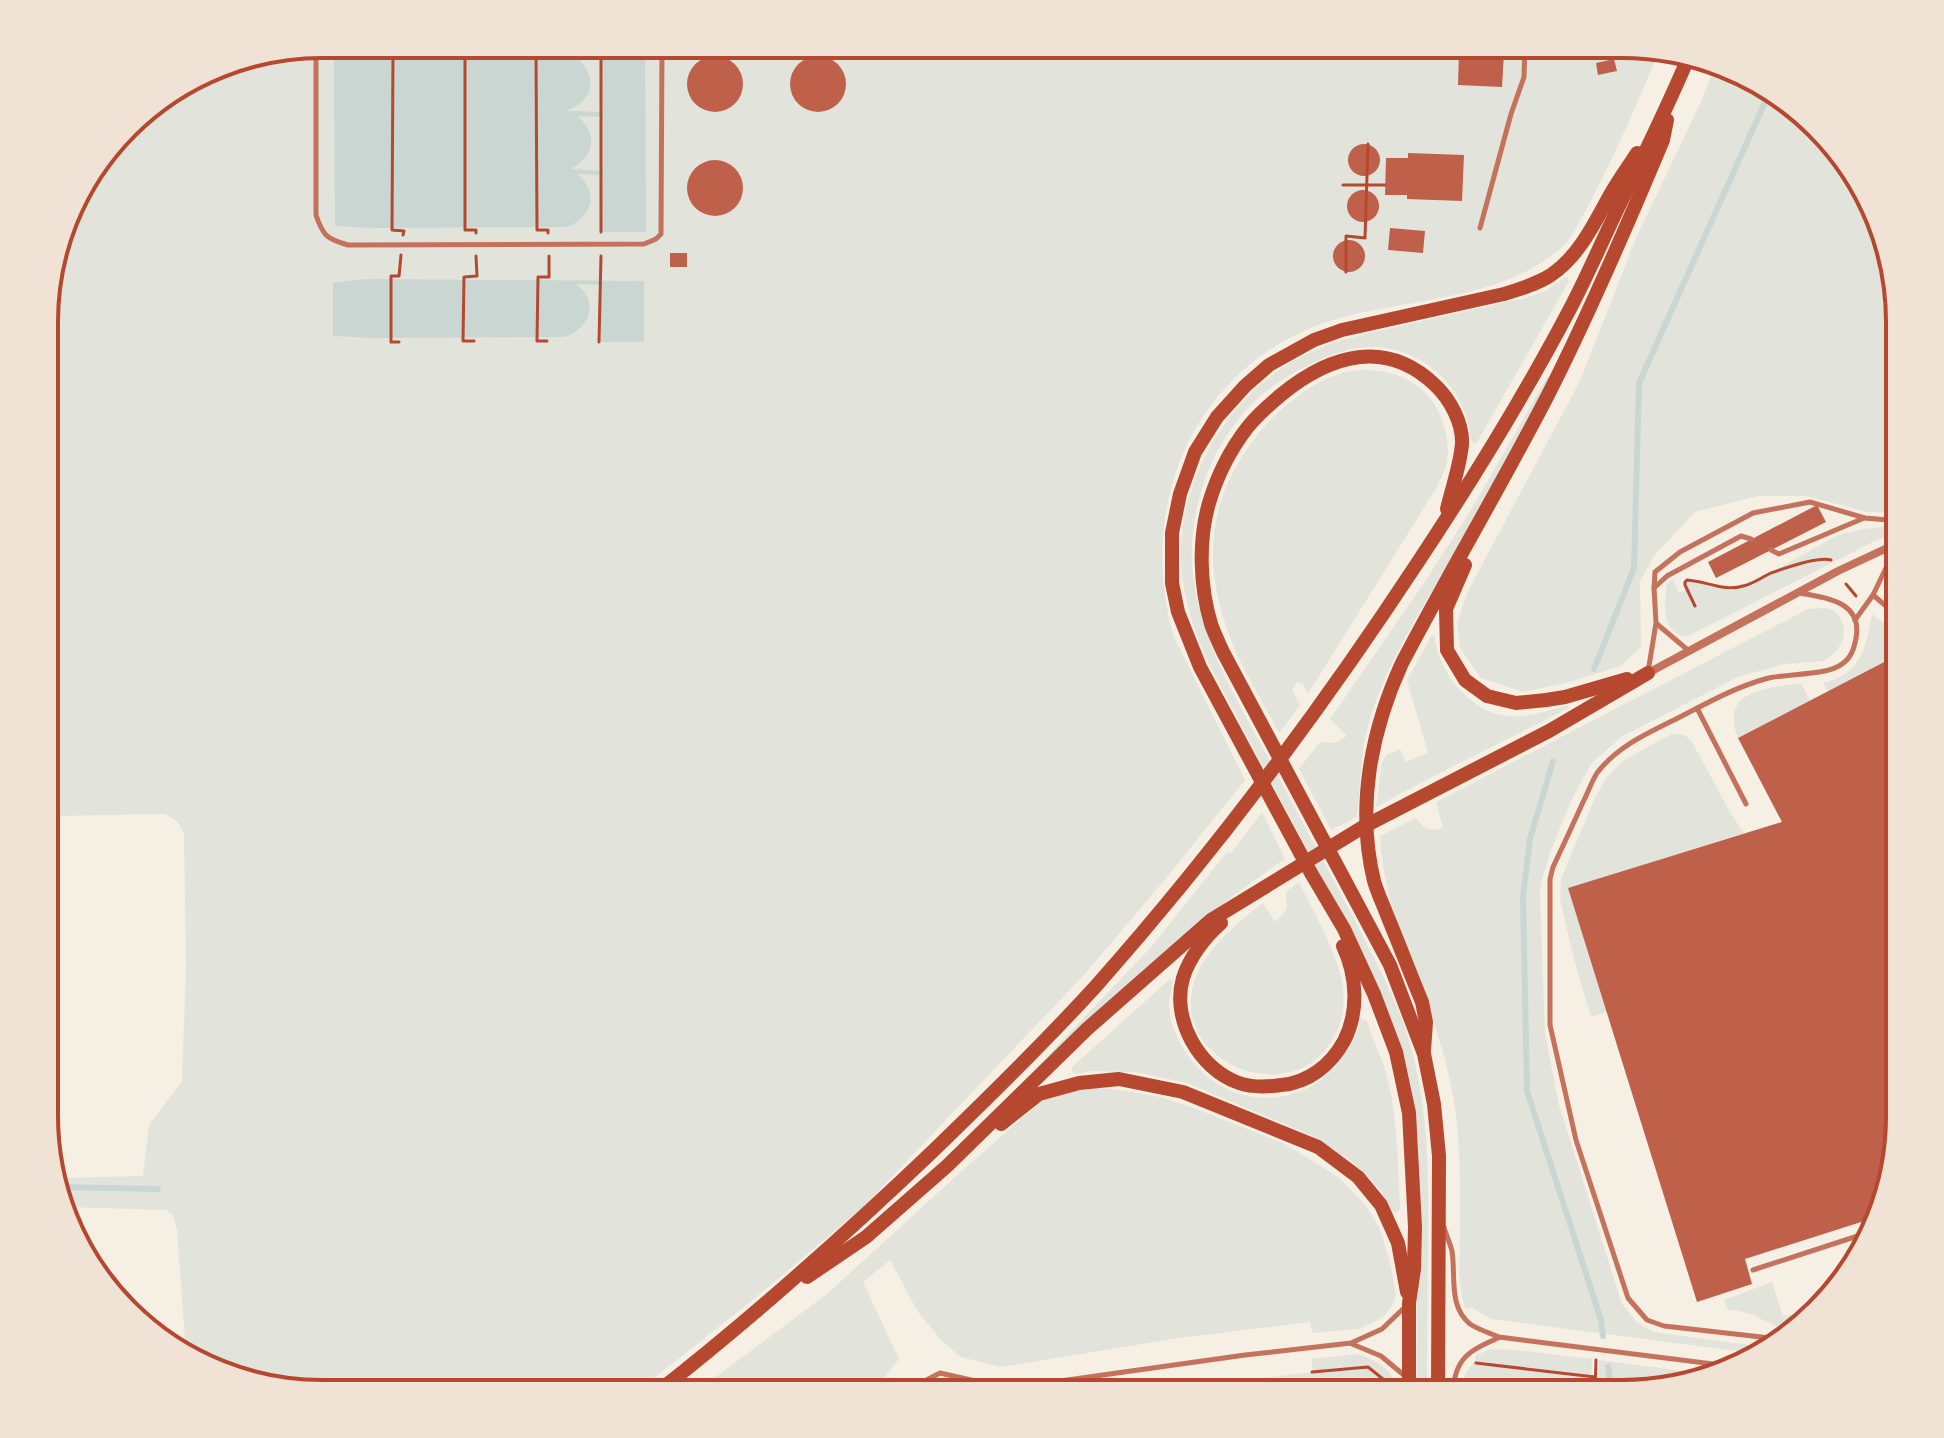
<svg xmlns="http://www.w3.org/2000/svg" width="1944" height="1438" viewBox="0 0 1944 1438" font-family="'Space Grotesk',sans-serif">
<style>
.green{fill:#e2e4dc}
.water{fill:#c9d6d2;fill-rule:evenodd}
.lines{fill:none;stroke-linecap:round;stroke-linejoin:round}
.stream{stroke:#c9d6d2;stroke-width:6}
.building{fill:#bf614a}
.path{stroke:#b5482f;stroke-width:3}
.service{stroke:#c5725c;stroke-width:5}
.minor{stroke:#c5725c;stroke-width:8}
.primary{stroke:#b5482f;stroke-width:14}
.rim{fill:none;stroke:#b5482f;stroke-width:4}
</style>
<rect width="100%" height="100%" fill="#f6efe4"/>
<g class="green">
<path d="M322,44l1317,1 21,4c-22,52 -44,105 -71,155 -8,14 -16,34 -29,45 -58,50 -145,49 -217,68 -144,39 -209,182 -169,320l71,143 -78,97 -83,98 -222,233 -107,90 -121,96 -329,-1 -89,-20 -30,-19 -9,-124 -4,-14 -7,-6 -102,-3 -8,-29 87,-2 6,-51 33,-44 4,-113 -2,-135 -6,-11 -13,-8 -108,2 -12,-75 1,-119 2,-39h-2v-297l35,-102 58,-71 93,-54z"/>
<polygon points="1717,62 1728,65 1805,113 1871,200 1900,322 1900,513 1868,512 1806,496 1758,496 1695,512 1654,556 1640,582 1641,647 1620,666 1570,682 1523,692 1481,678 1460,648 1457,623 1467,593 1580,381 1636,238 1700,104"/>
<path d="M1568,277l1,4 -93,163 -4,-2c-5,-34 -17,-58 -46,-78 -33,-22 -67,-21 -102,-6 -27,12 -53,26 -74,48 -35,36 -56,90 -58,140 -3,73 37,140 71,202 29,56 60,111 89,167 17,34 36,68 50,104 26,73 27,143 26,219 0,52 -1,104 -1,156h-10l1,-251 -7,-58 -6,-24 -17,-49 -58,-119 -121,-229c-15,-34 -27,-67 -28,-105 -3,-85 54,-174 132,-208 28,-13 58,-18 88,-25 41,-10 83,-19 124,-28l20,-7 19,-13z"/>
<path d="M1360,370c13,0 25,1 37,5 36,12 55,51 50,87 -2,8 -6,16 -9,23l-130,209 -5,-10 -6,-2 -5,8 8,15 -21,28c-14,-27 -31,-54 -43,-81 -33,-77 -34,-146 19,-214 19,-25 50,-52 81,-63 7,-3 16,-4 24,-5z"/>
<path d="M1548,376l2,3c-25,47 -48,95 -75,141 -37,64 -87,134 -107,206 -8,30 -7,60 -11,91l-26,13 -32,-61 21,-27 14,1 13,-7 -17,-17 94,-136 48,-75z"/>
<path d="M1900,525v6l-25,10 -189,96c-25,-5 -22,-33 -19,-53l6,-5 6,14 9,-4 -2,-6 4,-2 39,9 16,-3 93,-52 25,-6z"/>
<path d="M1825,608l8,2 7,7 4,10 -1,13 -6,10 -13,11 -40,3 -46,13 -117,60 -30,27 -20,37 -21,52 -8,26 -2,14 5,140 14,72 63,199 15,18 16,10 104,14h13l-11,8 -268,-35 -20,-12 -5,2c-10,-25 -6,-52 -6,-79 0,-43 1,-86 -6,-128 -6,-35 -15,-68 -28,-101 -19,-54 -44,-107 -46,-165l36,-18c8,11 14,14 27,10l-7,-26 372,-193z"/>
<path d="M1872,614l28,21v18l-72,39 -5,-9c38,-8 43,-36 49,-69z"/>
<path d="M1432,635l3,2c2,34 36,75 71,79 20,2 43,-5 62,-11l1,3 -147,74 -46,25 6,-45 5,-7 13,-6 6,13 22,-9 -21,-73z"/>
<path d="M1801,683l9,18 -72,37c-19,-48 29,-50 63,-55z"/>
<polygon points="1678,734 1686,736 1692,742 1731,814 1744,833 1569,888 1607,1012 1591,1017 1573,956 1560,899 1561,879 1595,798 1605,780 1613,770 1623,761 1649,746 1670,735"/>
<path d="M1262,812l23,47c-96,64 -179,147 -265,226l132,-139 75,-94 4,1z"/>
<path d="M1299,882c14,29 42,77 44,107 2,20 -1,36 -12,53 -41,67 -158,21 -138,-56 8,-33 44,-64 70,-83l12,19 12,-13 -1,-17z"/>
<path d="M1170,979l3,3c-2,8 -4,17 -4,25 1,18 10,37 21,51 40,55 121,53 156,-6 7,-10 13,-21 15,-34l6,3c6,20 16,38 21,59 10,42 10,86 12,130l-5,3 -4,-4 -10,-19 -27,-27 -39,-26 -128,-54 -52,-11 -45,-1 -13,3 -5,-2v-5z"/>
<polygon points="1087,1087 1121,1090 1160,1097 1194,1108 1285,1144 1340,1178 1367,1207 1380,1229 1391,1266 1396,1296 1391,1307 1382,1318 1359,1329 1312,1333 1310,1322 1179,1338 1001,1367 961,1357 943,1342 918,1312 890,1260 863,1282 899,1359 884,1378 871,1384 811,1394 693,1394 827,1294 954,1178 1042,1101"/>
<path d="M1772,1282l11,34 19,-3 1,7 -14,11c-21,-6 -39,-22 -61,-21l-4,-10z"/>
<polygon points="1490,1349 1515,1350 1592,1359 1591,1394 1462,1394 1464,1376 1476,1359 1475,1356"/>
<path d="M1358,1354c20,7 38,16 39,40h-14l-15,-17 -196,17h-32l172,-22v-13z"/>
<polygon points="1599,1360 1706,1374 1641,1390 1628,1388 1627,1393 1599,1394"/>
</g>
<g class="water">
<path d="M645,52l1,180h-44l1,-57 -26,-1c3,3 7,6 9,10 12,18 -2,37 -19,43l-193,1 -39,-2 -1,-170 32,-3zM602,56l1,56 -36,-1c28,-12 31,-34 9,-54zM578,116l25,1v54l-33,-2c25,-12 28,-34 8,-53z"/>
<path d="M365,279l279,2v61h-43v-57l-25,-1c3,3 7,6 9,9 12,19 -2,38 -20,44l-192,1 -40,-2v-53z"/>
</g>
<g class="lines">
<g class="stream">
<polyline points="1594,669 1634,568 1639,383 1770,91"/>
<polyline points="1553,761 1530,839 1523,897 1527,1091 1601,1320 1603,1336"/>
<polyline points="59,1187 158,1189"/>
<polyline points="1608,1367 1612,1394"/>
</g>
</g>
<g class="building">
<polygon points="1468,44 1501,45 1501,53 1504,53 1502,87 1458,85 1459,52 1468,53"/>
<circle cx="715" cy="84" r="28"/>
<circle cx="818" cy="84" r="28"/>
<polygon points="1614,59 1617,71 1598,75 1596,63"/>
<circle cx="1364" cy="160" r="16"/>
<polygon points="1408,153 1464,155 1462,201 1407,199 1407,195 1385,195 1386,158 1408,158"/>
<circle cx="715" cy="188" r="28"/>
<circle cx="1363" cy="206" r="16"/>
<polygon points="1390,228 1425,231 1423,253 1388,250"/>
<circle cx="1349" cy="256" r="16"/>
<rect x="670" y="253" width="17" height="14"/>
<polygon points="1817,505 1826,522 1716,578 1708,562"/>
<polygon points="1888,660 1900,682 1899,1134 1880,1216 1745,1259 1752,1284 1697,1302 1568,888 1782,822 1738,738"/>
</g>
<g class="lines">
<g class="path">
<polyline points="379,44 379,52 393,52 392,230 404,231 403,235"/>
<polyline points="452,44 452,52 465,52 465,230 476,230 476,233"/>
<polyline points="525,44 525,52 536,52 537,230 548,230 548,233"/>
<polyline points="1343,185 1385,185"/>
<polyline points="601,232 601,44"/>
<polyline points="1346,272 1346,236 1365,238 1368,144"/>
<polyline points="474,341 463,341 464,277 477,276 476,256"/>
<polyline points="547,341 537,341 538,277 549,277 549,256"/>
<polyline points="399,342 391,342 391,276 399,276 401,255"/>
<polyline points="599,342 601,256"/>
<polyline points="1846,584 1856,596"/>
<path d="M1695,606l-10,-21v-3l2,-2c19,1 37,12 56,6 10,-2 19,-9 28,-13 14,-5 47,-17 60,-13"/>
<polyline points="1476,1363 1595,1377"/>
<polyline points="1312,1372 1368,1367 1388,1383 1390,1394"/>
<polyline points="1595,1394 1596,1360"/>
</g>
<g class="service">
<path d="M319,44l-3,11v160c7,21 11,24 32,30l296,-1 12,-5 5,-5 1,-190"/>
<polyline points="713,44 718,45"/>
<polyline points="1480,228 1511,114 1524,77 1525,45"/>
<polyline points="1771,550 1779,554 1864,518"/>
<polyline points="1654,588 1655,572 1680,552 1753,513 1810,502 1865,518 1900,521"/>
<polyline points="1873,595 1900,618"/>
<polyline points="1855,620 1873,595 1897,545"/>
<polyline points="1657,624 1689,651"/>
<polyline points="1648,672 1656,623 1654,588 1667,576 1741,536 1751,539"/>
<polyline points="1697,708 1746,804"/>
<path d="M1444,1227c2,8 6,16 8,24 4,25 -4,55 18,73 9,6 20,9 29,13l238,30"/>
<polyline points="1753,1270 1873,1231"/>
<path d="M1779,1339l-115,-13 -17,-6 -19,-22 -52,-158 -26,-115v-146l3,-12c11,-23 21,-45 31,-67 4,-8 8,-19 13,-27 21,-28 55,-42 85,-57 27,-14 54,-29 83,-37 21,-6 62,-3 77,-15 9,-6 12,-15 14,-26 7,-37 -32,-41 -58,-45"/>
<polyline points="1352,1344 1381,1356 1405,1376"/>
<polyline points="903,1394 913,1387 940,1373 980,1382 1009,1385 1053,1382 1245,1355 1351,1343 1382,1329 1405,1307"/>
<path d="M1453,1394c1,-36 16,-43 45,-56"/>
</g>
<polyline class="minor" points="1648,673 1838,571 1900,542"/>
<g class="primary">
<polyline points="1465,565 1446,609 1447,650 1465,680 1487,696 1516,703 1546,700 1565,697 1627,679"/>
<path d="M1221,923c-16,14 -32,35 -38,55 -12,41 16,91 56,105 14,5 28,4 42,2 27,-2 50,-20 63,-44 15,-29 13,-65 -1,-95"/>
<path d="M1424,1050l2,-28 -4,-20c-12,-29 -23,-58 -35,-87 -4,-11 -10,-23 -13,-34 -18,-74 -3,-150 28,-218 47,-90 99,-177 146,-268 42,-83 79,-169 115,-255l4,-20"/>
<polyline points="1001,1124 1039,1094 1079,1083 1119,1079 1183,1092 1318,1147 1358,1177 1381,1205 1398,1243 1407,1292"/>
<polyline points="807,1277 866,1237 947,1166 1087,1029 1211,920 1363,827 1549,731 1648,673"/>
<path d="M655,1394c97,-76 189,-158 278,-243 56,-54 111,-108 163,-165 118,-133 224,-275 322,-424 55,-83 108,-169 154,-257 17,-33 32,-68 48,-101 24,-49 48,-98 69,-148"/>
<path d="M1409,1394v-91l5,-34 1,-42 -6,-114 -13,-61 -22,-58 -30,-65 -33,-56 -111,-206 -22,-55 -6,-29v-50l8,-39 15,-42 22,-35 28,-31 24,-21 45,-25 28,-10 162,-36c16,-5 33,-10 47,-19 28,-19 43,-51 59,-80 8,-14 18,-28 27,-42"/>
<path d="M1438,1394l1,-238 -5,-52 -10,-50 -34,-89 -167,-313c-4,-9 -9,-19 -12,-28 -11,-37 -13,-83 -2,-121 8,-27 21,-53 38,-75 10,-13 23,-24 35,-34 48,-39 104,-56 153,-9 15,14 28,38 27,59 -2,22 -10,44 -15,65"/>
</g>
</g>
<path d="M0 0H1944V1438H0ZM322 58H1622A264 264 0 0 1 1886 322V1116A264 264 0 0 1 1622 1380H322A264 264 0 0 1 58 1116V322A264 264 0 0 1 322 58Z" fill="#f1e2d6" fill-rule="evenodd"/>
<path class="rim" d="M322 58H1622A264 264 0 0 1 1886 322V1116A264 264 0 0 1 1622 1380H322A264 264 0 0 1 58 1116V322A264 264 0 0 1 322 58Z"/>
</svg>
